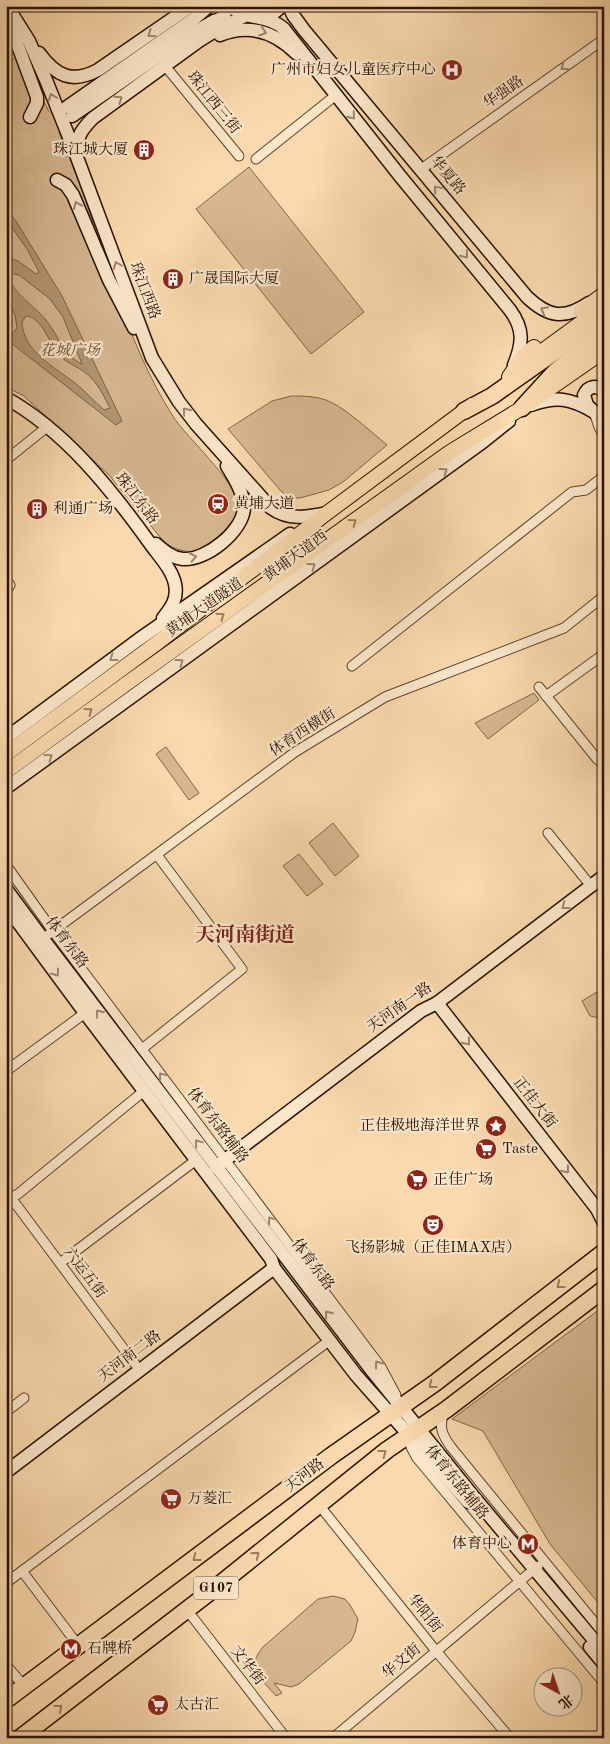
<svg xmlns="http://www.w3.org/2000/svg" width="610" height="1744" viewBox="0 0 610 1744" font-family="'Old Standard TT','Noto Serif SC',serif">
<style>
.green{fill:#d6b790;stroke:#806448}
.water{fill:#b29572;stroke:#7b6144;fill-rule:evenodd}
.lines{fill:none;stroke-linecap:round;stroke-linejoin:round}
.secondary-tunnel{stroke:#dabb93;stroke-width:12;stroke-dasharray:12 6;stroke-linecap:butt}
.street-casing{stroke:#5d442b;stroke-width:11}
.secondary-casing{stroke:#291200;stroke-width:15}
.primary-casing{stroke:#291200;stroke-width:16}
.highway-casing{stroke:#291200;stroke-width:19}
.street{stroke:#fbe6ca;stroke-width:9}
.secondary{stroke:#fbe6ca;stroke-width:12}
.primary{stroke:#f9d9ad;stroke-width:14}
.highway{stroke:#f9d9ad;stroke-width:16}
.oneway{stroke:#9c876f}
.oneway2{stroke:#9b7f5f}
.labels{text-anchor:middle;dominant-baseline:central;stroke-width:4.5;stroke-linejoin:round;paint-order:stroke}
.shield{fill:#fbe6ca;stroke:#68523d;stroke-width:1}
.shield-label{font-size:14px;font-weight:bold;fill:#291200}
.poi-label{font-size:15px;fill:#291200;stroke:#fbe6ca;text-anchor:start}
.street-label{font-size:15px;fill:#291200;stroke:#fbe6ca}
.park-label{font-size:15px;font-style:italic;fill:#664c32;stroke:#fbe6ca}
.district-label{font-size:20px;font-weight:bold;fill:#7a1f14;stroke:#fbe6ca}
</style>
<rect width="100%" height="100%" fill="#f9d9ad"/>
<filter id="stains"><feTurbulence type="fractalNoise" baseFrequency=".004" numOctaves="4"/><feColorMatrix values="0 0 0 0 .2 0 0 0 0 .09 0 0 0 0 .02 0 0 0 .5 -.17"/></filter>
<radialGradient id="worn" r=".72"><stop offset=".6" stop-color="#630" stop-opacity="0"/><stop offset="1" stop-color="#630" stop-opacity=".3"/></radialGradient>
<g class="green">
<path d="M20,53c16,35 36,69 50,105 34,87 53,180 104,260 13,19 61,64 64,84 1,6 0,12 -4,18 -4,7 -29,29 -37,31 -12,2 -22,-2 -32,-8l-57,-69 -84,-78 -18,-9v-322z"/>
<polygon points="249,167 364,312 311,354 196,209"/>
<path d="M291,396c12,0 24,0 35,4 19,7 45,32 61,45l-44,37 -14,8 -29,8h-11l-9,-8 -52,-61 44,-28z"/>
<polygon points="534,693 539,700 488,739 475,723"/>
<polygon points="166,747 199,793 189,800 156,754"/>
<polygon points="333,823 359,856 335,876 309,843"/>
<polygon points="299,854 323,884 307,896 283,866"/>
<polygon points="603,991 604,992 604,1019 590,1016 582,1001 595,993"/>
<polygon points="604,1306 604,1610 550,1544 483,1431 452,1419"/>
<path d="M333,1596l12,3 5,6 8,14 -3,13 -4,9 -52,43 -8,3 -17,-4 8,10 -6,3c-8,-9 -22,-22 -21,-34 1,-6 5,-11 8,-15l55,-48z"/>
</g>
<path class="water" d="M6,209l10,12 46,75 60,125 -6,4 -110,-86v-9l6,4 5,-6 -2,-13 -9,-19v-39l12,4 18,13 3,-2 -12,-23 -21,-30zM13,274l6,1 31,24 13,18 19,47c-17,-7 -25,-31 -37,-45 -9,-12 -34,-27 -35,-42zM26,316c17,2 22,26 32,37 7,10 19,13 28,20 11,9 18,23 24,35l-6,2c-10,-9 -19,-19 -29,-27 -21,-16 -52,-32 -53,-61z"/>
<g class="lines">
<g class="secondary-tunnel">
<polyline points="6,135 24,123 30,117"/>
<polyline points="6,149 67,107"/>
<polyline points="6,162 72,116"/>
<path d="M6,190c15,-11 33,-15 51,-10"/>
</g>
<g class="street-casing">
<g id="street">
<polyline points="166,67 239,156"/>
<polyline points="256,159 336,95"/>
<polyline points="420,170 604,39"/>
<polyline points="594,412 599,427 604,436"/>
<polyline points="6,460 47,427"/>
<polyline points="6,580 10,585 6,593"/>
<polyline points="352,666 572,492 586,490 604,476"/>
<polyline points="539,687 597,759 604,764"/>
<polyline points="546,696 604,654"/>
<polyline points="548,833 591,886"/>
<polyline points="6,865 53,931 381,1367 396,1395"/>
<polyline points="49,934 295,752 385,697 564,628 604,596"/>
<polyline points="142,1049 242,969 157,855"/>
<polyline points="6,1071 85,1013"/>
<polyline points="6,1191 135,1364"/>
<polyline points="11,1198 18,1194 144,1091"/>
<polyline points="60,1263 196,1160"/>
<polyline points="6,1412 24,1398"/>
<path d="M444,1413c-6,14 -1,23 7,34l153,187"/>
<polyline points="409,1435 411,1447 417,1458 604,1683"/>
<polyline points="319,1505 436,1651 510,1738"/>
<polyline points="22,1571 78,1645"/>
<polyline points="6,1583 330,1340"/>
<polyline points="187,1610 286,1738"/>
<polyline points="6,1665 24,1686"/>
<polyline points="333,1738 538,1566"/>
</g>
</g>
<g class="secondary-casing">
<g id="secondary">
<path d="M7,6l22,35 17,39 29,72 77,206 27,44 17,22 75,84c18,13 36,9 56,5"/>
<path d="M230,6c16,15 38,8 54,23l116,147 110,134c14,19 13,33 4,55"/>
<path d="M289,6l4,9 11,15 223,267c21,20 37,23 62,6"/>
<polyline points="261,17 275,12 282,6"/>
<polyline points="8,19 37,97 37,103 30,117"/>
<path d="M220,35c30,-12 55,-3 77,19"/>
<path d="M39,53c17,23 33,31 59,17l93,-64"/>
<polyline points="67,107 195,18 209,6"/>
<polyline points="72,116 186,37 214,21 225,17"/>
<path d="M78,154c-3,-16 4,-25 15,-36l106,-77 16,-10 30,-15"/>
<polyline points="57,180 66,185 73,195 109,280 134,328"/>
<path d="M604,392c-7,-8 -16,-6 -20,3l3,10 17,16"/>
<path d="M6,398c59,33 104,90 143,144 9,13 23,27 26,42 3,14 -3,23 -12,34"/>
<path d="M531,405c26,-9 39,-7 63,7"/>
<path d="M156,544c8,7 16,14 27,15 23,2 60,-28 61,-51 0,-15 -10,-30 -17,-42"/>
<polyline points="6,738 138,640 290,534"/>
<polyline points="6,788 480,444 509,421"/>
<polyline points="6,889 43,939 373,1372 473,1496 604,1652"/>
<polyline points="6,906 85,1013 271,1259 274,1268 356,1375 468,1502"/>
<polyline points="437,1003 597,1209 604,1223"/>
<polyline points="216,1167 421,1011 437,1003 604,876"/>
<polyline points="6,1472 274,1268"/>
<polyline points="590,1647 604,1664"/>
</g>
</g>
<g class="primary-casing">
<g id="primary">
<polyline points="581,311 604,294"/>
<polyline points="530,360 604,306"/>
<polyline points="509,377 523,356 534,347"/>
<polyline points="6,754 157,643 327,513 472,405"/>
<polyline points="7,771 126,684 450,452 522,408 604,351"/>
</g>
</g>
<g class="highway-casing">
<g id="highway">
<polyline points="522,408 556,371 604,333"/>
<polyline points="464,411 492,396 604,317"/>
<polyline points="6,1700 331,1456 435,1383 604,1252"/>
<polyline points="20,1738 219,1585 387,1450 447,1409 604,1289"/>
</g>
</g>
<use href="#street" class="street"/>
<use href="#secondary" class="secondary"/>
<use href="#primary" class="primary"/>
<use href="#highway" class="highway"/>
</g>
<defs><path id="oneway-chevron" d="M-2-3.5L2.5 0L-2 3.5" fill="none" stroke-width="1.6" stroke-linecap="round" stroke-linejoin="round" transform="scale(1.25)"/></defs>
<g class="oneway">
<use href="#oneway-chevron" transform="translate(263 32) rotate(18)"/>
<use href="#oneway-chevron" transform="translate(151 34) rotate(145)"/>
<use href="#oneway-chevron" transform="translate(564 67) rotate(145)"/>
<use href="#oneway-chevron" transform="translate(52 97) rotate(-111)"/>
<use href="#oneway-chevron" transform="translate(119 99) rotate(-35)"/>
<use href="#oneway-chevron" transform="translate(352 116) rotate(51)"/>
<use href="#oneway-chevron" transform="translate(437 189) rotate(-130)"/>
<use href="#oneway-chevron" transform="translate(77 205) rotate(-112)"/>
<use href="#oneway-chevron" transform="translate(465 255) rotate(51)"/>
<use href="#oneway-chevron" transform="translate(117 265) rotate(-111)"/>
<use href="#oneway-chevron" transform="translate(544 310) rotate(-152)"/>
<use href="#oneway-chevron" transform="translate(186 411) rotate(-128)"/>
<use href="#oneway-chevron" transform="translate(444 471) rotate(-36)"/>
<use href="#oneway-chevron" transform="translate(193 557) rotate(-12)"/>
<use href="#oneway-chevron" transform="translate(312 566) rotate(-36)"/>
<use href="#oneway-chevron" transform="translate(113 658) rotate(143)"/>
<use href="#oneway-chevron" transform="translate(180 662) rotate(-36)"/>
<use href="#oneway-chevron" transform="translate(49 757) rotate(-36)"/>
<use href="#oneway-chevron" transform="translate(565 906) rotate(143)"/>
<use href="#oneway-chevron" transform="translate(56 973) rotate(54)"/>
<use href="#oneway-chevron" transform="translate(99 1013) rotate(-128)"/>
<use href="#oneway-chevron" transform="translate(467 1042) rotate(52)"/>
<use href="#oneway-chevron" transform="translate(162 1076) rotate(-127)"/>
<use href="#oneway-chevron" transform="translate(198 1143) rotate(-127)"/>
<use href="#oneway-chevron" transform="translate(566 1170) rotate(52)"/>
<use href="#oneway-chevron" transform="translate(271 1220) rotate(-127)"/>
<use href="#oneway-chevron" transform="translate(328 1314) rotate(-128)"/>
<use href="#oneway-chevron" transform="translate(378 1364) rotate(-126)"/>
</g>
<g class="oneway2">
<use href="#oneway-chevron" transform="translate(353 522) rotate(-36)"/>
<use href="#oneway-chevron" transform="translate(221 616) rotate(-35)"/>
<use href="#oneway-chevron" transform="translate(89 711) rotate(-36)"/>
<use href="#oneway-chevron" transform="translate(560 1285) rotate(142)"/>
<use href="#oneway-chevron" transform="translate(432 1385) rotate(143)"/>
<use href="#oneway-chevron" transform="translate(383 1453) rotate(-37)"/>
<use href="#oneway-chevron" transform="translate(256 1555) rotate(-39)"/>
<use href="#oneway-chevron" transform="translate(196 1558) rotate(143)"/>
<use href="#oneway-chevron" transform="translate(59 1708) rotate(-38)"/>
</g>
<defs>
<g id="hospital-disc" transform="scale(1.125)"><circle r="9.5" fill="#8f2418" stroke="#fbe6ca"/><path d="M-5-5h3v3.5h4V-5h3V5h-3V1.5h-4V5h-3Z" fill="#fff"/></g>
<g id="building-disc" transform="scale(1.125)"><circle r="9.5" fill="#8f2418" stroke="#fbe6ca"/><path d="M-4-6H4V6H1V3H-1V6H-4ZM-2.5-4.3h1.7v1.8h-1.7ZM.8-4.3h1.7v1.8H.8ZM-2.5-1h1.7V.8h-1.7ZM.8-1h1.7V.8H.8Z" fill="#fff"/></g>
<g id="station-disc" transform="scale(1.125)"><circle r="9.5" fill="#8f2418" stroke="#fbe6ca"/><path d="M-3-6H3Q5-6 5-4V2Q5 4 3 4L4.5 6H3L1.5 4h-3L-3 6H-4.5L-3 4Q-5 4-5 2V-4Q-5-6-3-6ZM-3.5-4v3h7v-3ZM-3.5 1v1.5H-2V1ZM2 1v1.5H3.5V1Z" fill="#fff"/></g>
<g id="sight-disc" transform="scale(1.125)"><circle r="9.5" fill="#8f2418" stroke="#fbe6ca"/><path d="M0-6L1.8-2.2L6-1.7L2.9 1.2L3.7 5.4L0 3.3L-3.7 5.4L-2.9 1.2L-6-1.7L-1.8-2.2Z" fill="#fff"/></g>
<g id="supermarket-disc" transform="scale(1.125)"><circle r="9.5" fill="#8f2418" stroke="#fbe6ca"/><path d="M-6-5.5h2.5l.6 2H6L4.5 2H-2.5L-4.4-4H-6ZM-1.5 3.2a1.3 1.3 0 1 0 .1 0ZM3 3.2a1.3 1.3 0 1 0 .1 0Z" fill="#fff"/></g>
<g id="theatre-disc" transform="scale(1.125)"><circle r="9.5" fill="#8f2418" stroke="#fbe6ca"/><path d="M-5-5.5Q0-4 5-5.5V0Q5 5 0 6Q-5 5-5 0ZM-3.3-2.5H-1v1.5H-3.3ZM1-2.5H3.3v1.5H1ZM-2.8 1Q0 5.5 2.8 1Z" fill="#fff"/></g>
<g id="metro-disc" transform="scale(1.125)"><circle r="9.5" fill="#8f2418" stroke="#fbe6ca"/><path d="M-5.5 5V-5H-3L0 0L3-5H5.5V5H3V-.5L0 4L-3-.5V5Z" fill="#fff"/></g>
</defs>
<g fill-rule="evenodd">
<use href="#hospital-disc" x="452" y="70"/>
<use href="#building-disc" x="144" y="150"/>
<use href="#building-disc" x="173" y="279"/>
<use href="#station-disc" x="218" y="504"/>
<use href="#building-disc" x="37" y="509"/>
<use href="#sight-disc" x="496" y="1126"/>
<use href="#supermarket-disc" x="486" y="1149"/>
<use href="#supermarket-disc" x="417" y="1180"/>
<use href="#theatre-disc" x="433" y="1225"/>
<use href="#supermarket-disc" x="171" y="1499"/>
<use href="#metro-disc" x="528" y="1544"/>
<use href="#metro-disc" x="71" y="1649"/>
<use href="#supermarket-disc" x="158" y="1705"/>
</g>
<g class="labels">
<rect class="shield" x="193.5" y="1576.5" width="45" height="23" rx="4"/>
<g class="shield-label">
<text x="216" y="1588">G107</text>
</g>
<g class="poi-label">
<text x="436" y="70" text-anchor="end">广州市妇女儿童医疗中心</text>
<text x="128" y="150" text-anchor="end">珠江城大厦</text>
<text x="189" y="279">广晟国际大厦</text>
<text x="234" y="504">黄埔大道</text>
<text x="53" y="509">利通广场</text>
<text x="480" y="1126" text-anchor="end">正佳极地海洋世界</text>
<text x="502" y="1149">Taste</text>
<text x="433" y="1180">正佳广场</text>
<text x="433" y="1248" text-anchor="middle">飞扬影城（正佳IMAX店）</text>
<text x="187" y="1499">万菱汇</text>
<text x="512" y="1544" text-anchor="end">体育中心</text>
<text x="87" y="1649">石牌桥</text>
<text x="174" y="1705">太古汇</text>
</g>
<g class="street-label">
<text transform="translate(504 93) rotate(-35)">华强路</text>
<text transform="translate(213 103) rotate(51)">珠江西三街</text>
<text transform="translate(447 176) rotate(50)">华夏路</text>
<text transform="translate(144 291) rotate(69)">珠江西路</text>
<text transform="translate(136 499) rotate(52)">珠江东路</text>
<text transform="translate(296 557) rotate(-36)">黄埔大道西</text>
<text transform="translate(205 608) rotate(-35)">黄埔大道隧道</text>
<text transform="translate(303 733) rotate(-33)">体育西横街</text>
<text transform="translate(66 943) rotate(53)">体育东路</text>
<text transform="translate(400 1008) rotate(-35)">天河南一路</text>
<text transform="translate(534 1103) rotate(52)">正佳大街</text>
<text transform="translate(217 1126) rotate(53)">体育东路辅路</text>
<text transform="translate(312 1265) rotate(53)">体育东路</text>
<text transform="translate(84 1273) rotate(53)">六运五街</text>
<text transform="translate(130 1357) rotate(-37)">天河南二路</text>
<text transform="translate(305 1476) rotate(-37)">天河路</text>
<text transform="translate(456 1483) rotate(51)">体育东路辅路</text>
<text transform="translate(424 1614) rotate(51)">华阳街</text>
<text transform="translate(402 1662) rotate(-40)">华文街</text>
<text transform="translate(247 1666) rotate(52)">文华街</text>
</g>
<g class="park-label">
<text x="70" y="351">花城广场</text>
</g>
<g class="district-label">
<text x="245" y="936">天河南街道</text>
</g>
</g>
<rect width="610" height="1744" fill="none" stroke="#f9d9ad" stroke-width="25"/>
<rect x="8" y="8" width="595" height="1729" fill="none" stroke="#291200" stroke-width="2.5"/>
<rect x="12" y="12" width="585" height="1719" fill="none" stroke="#291200"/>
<g transform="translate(558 1692) rotate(140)"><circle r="24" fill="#fbe6ca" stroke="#a79179"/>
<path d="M0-4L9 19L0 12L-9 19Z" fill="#8f2418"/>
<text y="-8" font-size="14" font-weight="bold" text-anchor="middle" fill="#291200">北</text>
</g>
<rect width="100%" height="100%" filter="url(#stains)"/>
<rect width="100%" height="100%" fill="url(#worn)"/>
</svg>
